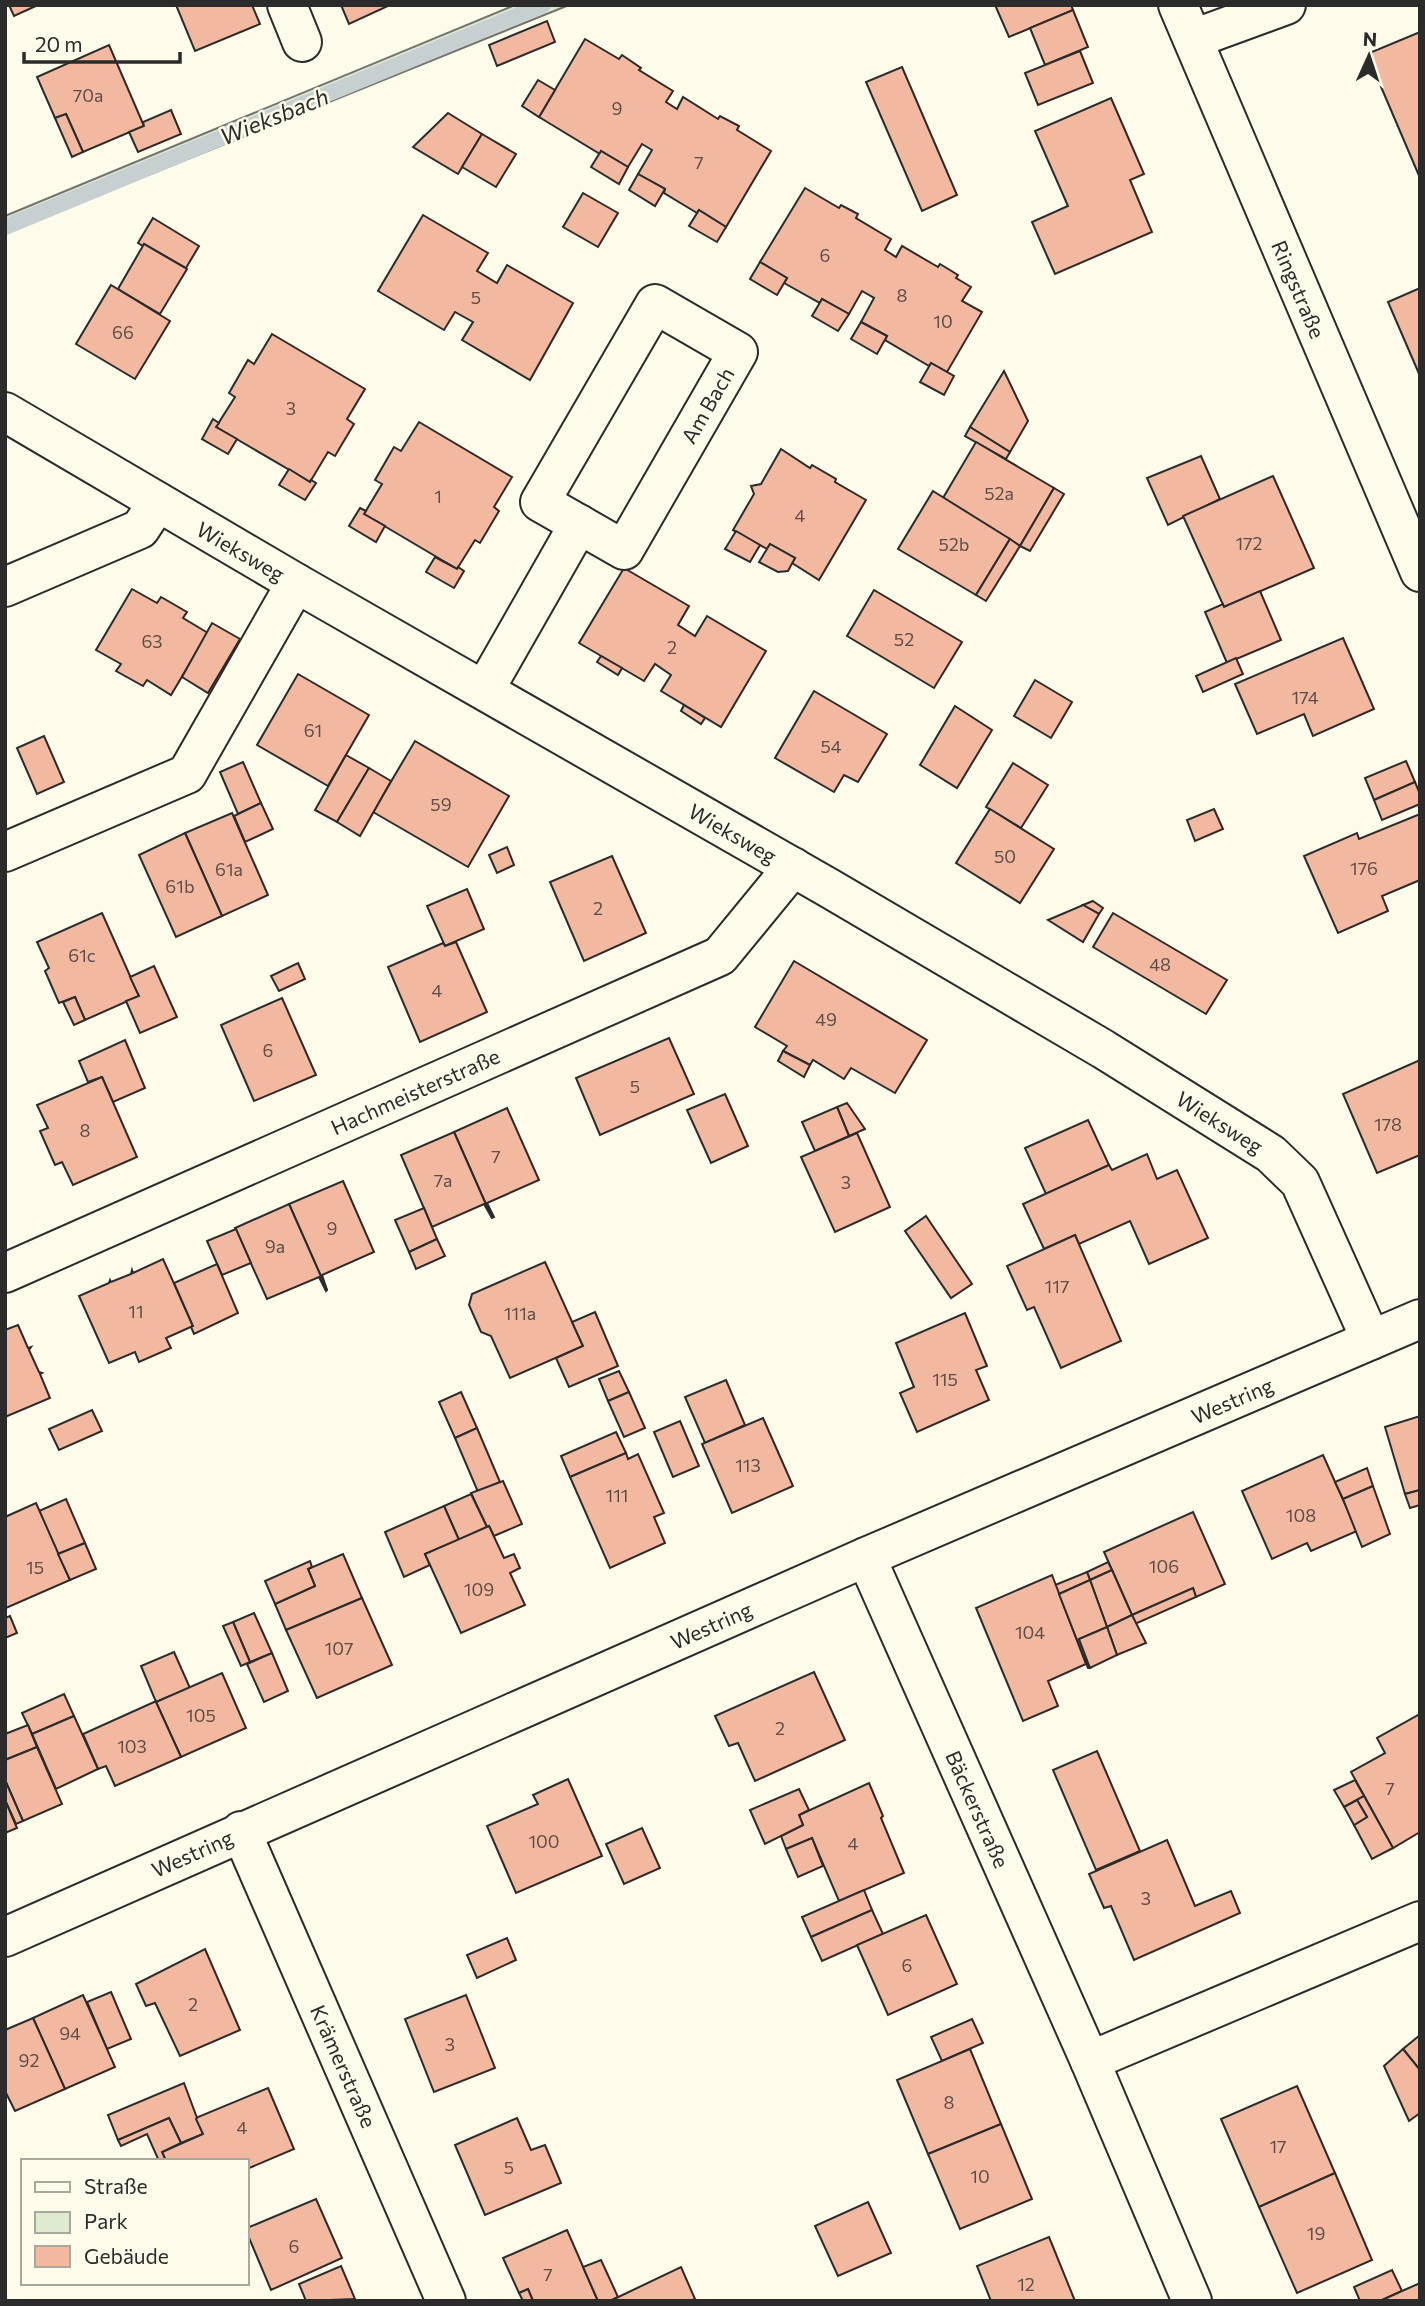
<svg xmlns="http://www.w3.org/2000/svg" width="1425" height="2306" viewBox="0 0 1425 2306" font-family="Commissioner,sans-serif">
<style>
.green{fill:#deebd1;stroke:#74746e;stroke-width:2}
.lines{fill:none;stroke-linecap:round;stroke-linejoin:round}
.stream{stroke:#c7d0d0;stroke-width:16}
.building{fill:#f2b8a0;stroke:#2b2b2b;stroke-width:2}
.minor-casing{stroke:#2b2b2b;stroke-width:42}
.major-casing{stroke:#2b2b2b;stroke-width:42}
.minor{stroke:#fdfbea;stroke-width:38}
.major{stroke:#fdfbea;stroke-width:38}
.labels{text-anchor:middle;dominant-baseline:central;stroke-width:5;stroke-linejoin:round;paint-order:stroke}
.number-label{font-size:18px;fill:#5d4e48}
.street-label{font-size:21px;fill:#2b2b2b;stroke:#fdfbea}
.water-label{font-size:23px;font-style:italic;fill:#2b2b2b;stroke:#fdfbea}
</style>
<rect width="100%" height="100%" fill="#fdfbea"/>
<polygon class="green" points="515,5 569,5 5,233 5,216"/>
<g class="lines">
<polyline class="stream" points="5,227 543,5"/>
</g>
<g class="building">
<polygon points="9,5 38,5 14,16"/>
<polygon points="176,5 252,5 260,24 195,51"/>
<polygon points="341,5 387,5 388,6 349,24"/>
<polygon points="995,5 1071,5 1073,10 1009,37"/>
<polygon points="1073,10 1088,47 1045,65 1030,28"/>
<polygon points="547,21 555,42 497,66 489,45"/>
<polygon points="1420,32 1420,178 1367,54"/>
<polygon points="585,39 619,59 622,55 641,68 639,70 673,91 666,102 677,109 683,97 718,119 720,116 739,126 737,130 771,151 726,227 699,210 697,213 664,193 665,189 638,174 652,150 642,144 628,167 601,151 600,154 539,117"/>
<polygon points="109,45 144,126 83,152 66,114 55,118 37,77"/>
<polygon points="1080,51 1093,83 1038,105 1025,73"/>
<polygon points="902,67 957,195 922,211 866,82"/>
<polygon points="538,80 555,90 539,117 522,106"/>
<polygon points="1111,98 1144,174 1130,180 1152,232 1055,274 1032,222 1068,206 1035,131"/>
<polygon points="171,110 181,134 138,152 129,132 144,126 143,122"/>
<polygon points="448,113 482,134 458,174 413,147"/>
<polygon points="66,114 83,152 72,157 55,118"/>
<polygon points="482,134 516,154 496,187 462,167"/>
<polygon points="601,151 628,167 619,184 591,167"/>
<polygon points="638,174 665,189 655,206 629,190"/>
<polygon points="805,188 839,208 841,205 858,214 856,218 891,239 885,250 896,257 902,246 938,267 940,264 958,275 956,278 971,287 962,301 982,312 947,372 931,363 929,366 885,340 887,336 861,322 874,298 862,291 849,314 822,299 820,303 784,283 787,278 760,262"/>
<polygon points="583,193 618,213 598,247 563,227"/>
<polygon points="699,210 726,227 717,242 689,226"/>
<polygon points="423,215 488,253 477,271 497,283 507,265 573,303 530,380 462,340 473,322 455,312 444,330 378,291"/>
<polygon points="153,218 199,246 186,268 144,244 143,246 138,243"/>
<polygon points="144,244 187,269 160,314 118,289"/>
<polygon points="760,262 787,278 777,295 750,279"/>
<polygon points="111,285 170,321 135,379 76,344"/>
<polygon points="1420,288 1420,376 1388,302"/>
<polygon points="822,299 849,314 838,331 812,316"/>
<polygon points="861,322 887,336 877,354 851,339"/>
<polygon points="272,334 365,389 347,419 354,424 335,456 328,452 310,482 216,427 235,397 229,393 248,360 254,364"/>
<polygon points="931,363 954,376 944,395 920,382"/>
<polygon points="1004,371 1028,421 1010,452 970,427"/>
<polygon points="213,419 219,423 216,427 237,439 228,454 202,439"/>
<polygon points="419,422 512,477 494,507 499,511 480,543 475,540 457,569 364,514 382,484 375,480 394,447 401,451"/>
<polygon points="970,427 1010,452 1006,459 965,436"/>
<polygon points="976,442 1054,488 1020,546 943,498"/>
<polygon points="781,449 810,468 812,465 836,479 835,482 866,500 819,580 792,563 795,558 770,544 767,549 733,530 754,494 751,486 761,484"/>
<polygon points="1201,456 1220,499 1168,525 1147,478"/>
<polygon points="289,469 310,482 311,480 316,483 305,500 279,485"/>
<polygon points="1273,476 1314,568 1224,607 1183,516"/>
<polygon points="1054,488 1064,494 1030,551 1020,546"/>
<polygon points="933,491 1010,539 976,595 898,549"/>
<polygon points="360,508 366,511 364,514 385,526 376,542 349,526"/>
<polygon points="736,531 760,545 750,562 725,549"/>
<polygon points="1010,539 1020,546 986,601 976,595"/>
<polygon points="770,544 795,558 788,571 778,572 759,562"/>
<polygon points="435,557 457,569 458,567 464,571 454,588 426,572"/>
<polygon points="624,568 689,606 678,625 695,636 707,616 766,651 721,727 661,691 671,675 655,664 644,681 579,643"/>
<polygon points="132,589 157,603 161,597 187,612 183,618 208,633 171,695 147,680 143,686 116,671 121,664 96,650"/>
<polygon points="874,590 962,642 934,688 847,636"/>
<polygon points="1260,591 1281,640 1227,663 1205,612 1223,604 1224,607"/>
<polygon points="212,623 240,639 208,693 182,677"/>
<polygon points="1343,638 1374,709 1313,736 1304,714 1257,734 1235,684"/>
<polygon points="601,656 622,668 618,675 597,662"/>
<polygon points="1236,658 1243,674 1203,692 1196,676"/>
<polygon points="298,674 369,715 328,786 257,745"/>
<polygon points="1035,680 1072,702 1051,738 1014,716"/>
<polygon points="814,691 887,734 858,782 844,775 834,792 775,758"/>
<polygon points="684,705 705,718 701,724 681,711"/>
<polygon points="955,706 992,730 957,788 920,765"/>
<polygon points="44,736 64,782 37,794 17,748"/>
<polygon points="415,741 509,796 468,867 373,812"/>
<polygon points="346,755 369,768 337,822 315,810"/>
<polygon points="1406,761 1415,782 1374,800 1365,778"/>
<polygon points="243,762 261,803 238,814 220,772"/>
<polygon points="1013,763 1048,785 1021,828 986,807"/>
<polygon points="369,768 391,781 360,836 337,822"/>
<polygon points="1415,782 1420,794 1420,804 1382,820 1374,800"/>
<polygon points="261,803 273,829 245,842 234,816"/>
<polygon points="990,809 1054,849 1020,903 956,863"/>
<polygon points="1214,809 1223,829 1195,841 1187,820"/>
<polygon points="232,813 268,895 222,916 185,833"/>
<polygon points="1420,814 1420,880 1382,896 1388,911 1338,933 1304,856 1357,833 1359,839"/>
<polygon points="185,833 222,916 176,937 139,855"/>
<polygon points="507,847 514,865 497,873 489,855"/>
<polygon points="612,856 646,933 584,961 550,882"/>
<polygon points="467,889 484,929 445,946 427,906"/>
<polygon points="1093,901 1103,908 1099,914 1083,905"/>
<polygon points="1083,905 1099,914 1083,942 1048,920"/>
<polygon points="102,913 139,996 85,1020 75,997 59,1003 45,971 49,968 37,942"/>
<polygon points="1113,913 1227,980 1206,1014 1093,947"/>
<polygon points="456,942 487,1012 420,1042 388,967 443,943 445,946"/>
<polygon points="794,961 927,1040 895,1093 851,1068 844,1079 813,1060 810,1065 783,1051 787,1046 755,1027"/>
<polygon points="298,963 305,979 279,991 271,976"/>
<polygon points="154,966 177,1017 140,1033 126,1001 139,996 130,977"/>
<polygon points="75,997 85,1020 74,1025 63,1002"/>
<polygon points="282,998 316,1075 254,1101 221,1025"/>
<polygon points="669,1038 694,1094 600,1135 576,1078"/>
<polygon points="125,1040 145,1088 113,1102 102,1077 88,1082 79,1061"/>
<polygon points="783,1051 810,1065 804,1077 778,1061"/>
<polygon points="1420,1060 1420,1155 1377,1173 1343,1094"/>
<polygon points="102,1077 137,1157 73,1185 62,1162 55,1165 40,1131 48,1128 37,1105"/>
<polygon points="725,1094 748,1146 711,1163 687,1110"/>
<polygon points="847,1103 865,1129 849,1136 837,1107"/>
<polygon points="837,1107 849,1136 815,1151 802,1122"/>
<polygon points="507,1108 539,1180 487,1203 494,1217 492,1218 454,1132"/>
<polygon points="1088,1120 1109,1165 1046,1194 1025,1148"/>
<polygon points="454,1132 492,1218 484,1204 432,1227 401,1155"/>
<polygon points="857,1133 890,1207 835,1232 801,1157"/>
<polygon points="1147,1154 1157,1179 1177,1170 1208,1238 1149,1264 1130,1221 1079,1244 1075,1235 1044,1249 1023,1204 1109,1165 1112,1170"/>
<polygon points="343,1181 374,1252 322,1275 327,1290 289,1204"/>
<polygon points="289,1204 327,1290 326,1291 319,1277 267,1299 235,1228"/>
<polygon points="424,1208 437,1239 409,1252 395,1220"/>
<polygon points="926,1216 972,1284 951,1298 905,1231"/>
<polygon points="236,1229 251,1263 222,1275 207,1241"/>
<polygon points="1075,1235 1121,1341 1061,1368 1034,1307 1027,1310 1007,1266"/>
<polygon points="437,1239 445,1256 416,1269 409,1252"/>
<polygon points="163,1259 193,1326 166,1338 171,1348 139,1362 135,1352 109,1363 79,1296 109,1283 110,1280 111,1282 131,1274 132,1270 133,1273"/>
<polygon points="545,1262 583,1346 510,1378 491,1336 481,1332 469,1305 472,1294"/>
<polygon points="217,1264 238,1313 194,1334 191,1327 193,1326 174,1283"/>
<polygon points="595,1312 618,1366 569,1387 556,1358 583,1346 572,1322"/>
<polygon points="965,1313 987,1366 976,1370 989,1400 917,1432 900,1393 914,1387 896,1343"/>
<polygon points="18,1325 28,1348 31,1347 29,1350 39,1372 42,1373 40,1374 50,1398 5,1417 5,1330"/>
<polygon points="619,1371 629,1392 608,1401 599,1379"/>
<polygon points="726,1380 745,1425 705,1443 685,1397"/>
<polygon points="461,1392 477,1428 455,1438 439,1402"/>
<polygon points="629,1392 645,1428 624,1437 608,1401"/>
<polygon points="92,1410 102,1431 59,1450 49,1429"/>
<polygon points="1420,1416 1420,1490 1405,1494 1385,1427"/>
<polygon points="763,1418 793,1486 732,1513 702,1444"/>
<polygon points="680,1421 699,1466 673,1477 654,1432"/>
<polygon points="477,1428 500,1482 478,1492 455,1438"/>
<polygon points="616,1432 626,1453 570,1477 561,1456"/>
<polygon points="626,1453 628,1459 638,1454 664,1513 654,1517 665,1543 610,1568 570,1477"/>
<polygon points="1323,1455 1357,1531 1311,1551 1307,1543 1272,1559 1242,1491"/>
<polygon points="1367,1468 1373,1486 1343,1499 1335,1482"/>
<polygon points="503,1481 522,1524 494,1536 489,1526 487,1527 471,1493"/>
<polygon points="1373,1486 1390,1534 1362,1547 1343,1499"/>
<polygon points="1420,1490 1420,1505 1410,1508 1405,1494"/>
<polygon points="471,1494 487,1527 459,1540 444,1506"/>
<polygon points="66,1499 85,1543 58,1554 39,1511"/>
<polygon points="36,1503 70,1580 6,1608 5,1517"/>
<polygon points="444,1506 459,1540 425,1554 430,1565 404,1577 385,1532"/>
<polygon points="1193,1512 1225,1584 1196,1597 1193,1588 1132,1615 1104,1552"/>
<polygon points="489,1526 504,1558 514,1554 520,1568 510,1573 525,1605 461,1633 425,1554"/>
<polygon points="85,1543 96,1569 70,1580 58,1554"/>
<polygon points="343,1554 362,1598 286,1630 275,1604 315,1586 308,1569"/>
<polygon points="310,1561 312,1567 308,1569 315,1586 275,1604 265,1581"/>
<polygon points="1108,1562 1112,1570 1090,1580 1087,1572"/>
<polygon points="1112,1570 1132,1615 1107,1627 1090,1580"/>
<polygon points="1087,1572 1090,1580 1059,1594 1055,1585"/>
<polygon points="1052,1575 1086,1664 1048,1681 1058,1706 1023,1721 976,1608"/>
<polygon points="1090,1580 1107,1627 1079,1639 1090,1668 1088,1668 1059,1594"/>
<polygon points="1193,1588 1196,1597 1135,1624 1132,1615"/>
<polygon points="362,1598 392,1665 317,1698 286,1630"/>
<polygon points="254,1613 272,1653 250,1662 233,1622"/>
<polygon points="1132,1615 1146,1643 1117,1655 1107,1627"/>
<polygon points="10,1616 17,1633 5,1638 5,1618"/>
<polygon points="233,1622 250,1662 241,1666 223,1626"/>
<polygon points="1107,1627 1117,1655 1090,1668 1079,1639"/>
<polygon points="174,1652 190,1688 156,1702 141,1666"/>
<polygon points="272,1653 288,1691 264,1702 247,1664"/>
<polygon points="814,1672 845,1740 755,1781 738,1743 729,1746 715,1716"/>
<polygon points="222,1673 246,1728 181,1757 156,1702"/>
<polygon points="64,1694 74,1716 32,1734 22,1713"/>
<polygon points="154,1702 156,1702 181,1757 115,1786 106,1766 98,1769 83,1734"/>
<polygon points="1420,1714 1420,1832 1393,1848 1351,1772 1385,1753 1377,1738"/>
<polygon points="74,1716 98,1769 56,1789 32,1734"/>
<polygon points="28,1725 37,1747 5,1760 5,1734"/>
<polygon points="37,1747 62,1804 23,1821 5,1780 5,1760"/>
<polygon points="1097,1751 1140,1851 1096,1870 1053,1770"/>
<polygon points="568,1779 602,1856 516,1893 487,1826 538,1804 533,1795"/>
<polygon points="5,1780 23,1821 16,1824 5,1800"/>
<polygon points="1355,1780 1364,1796 1344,1807 1334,1790"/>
<polygon points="869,1783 883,1816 881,1818 904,1873 839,1901 812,1838 786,1849 781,1836 803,1825 799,1815"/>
<polygon points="799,1789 809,1810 799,1815 803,1825 765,1844 750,1810"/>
<polygon points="1364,1796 1393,1848 1372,1859 1354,1825 1367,1817 1357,1800"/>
<polygon points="5,1800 17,1828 5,1833"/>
<polygon points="1357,1800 1367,1817 1354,1825 1344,1807"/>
<polygon points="642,1828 660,1868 624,1884 606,1844"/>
<polygon points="812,1838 823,1866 798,1877 786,1849"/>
<polygon points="1167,1840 1195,1906 1231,1891 1240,1913 1134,1960 1111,1906 1104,1908 1089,1874"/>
<polygon points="864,1890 872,1910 811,1937 802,1917"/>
<polygon points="872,1910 883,1934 822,1961 811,1937"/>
<polygon points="926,1915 957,1984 888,2015 857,1945"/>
<polygon points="507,1938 516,1960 477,1978 467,1955"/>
<polygon points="205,1949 240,2030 180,2056 155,2003 146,2006 136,1984"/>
<polygon points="111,1992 131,2039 107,2049 87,2002"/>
<polygon points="83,1995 115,2067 65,2089 33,2018"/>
<polygon points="466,1995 495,2068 434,2092 405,2019"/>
<polygon points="33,2018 65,2089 15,2111 5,2091 5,2030"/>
<polygon points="972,2019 983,2043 942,2061 931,2037"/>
<polygon points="1420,2035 1420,2070 1403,2049"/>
<polygon points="970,2049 1001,2124 928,2154 897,2080"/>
<polygon points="1403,2049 1420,2070 1420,2113 1409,2121 1384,2066"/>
<polygon points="184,2083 203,2134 181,2143 169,2118 118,2140 108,2115"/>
<polygon points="1297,2086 1335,2173 1259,2207 1221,2119"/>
<polygon points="268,2088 294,2149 247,2169 247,2161 166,2161 162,2152 203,2134 196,2119 198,2117"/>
<polygon points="169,2118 181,2143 162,2152 166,2161 159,2161 147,2134 121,2146 118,2140"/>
<polygon points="517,2118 531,2150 545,2145 561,2183 485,2215 455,2145"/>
<polygon points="1001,2124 1032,2199 960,2229 928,2154"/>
<polygon points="1335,2173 1372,2260 1297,2293 1259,2207"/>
<polygon points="316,2199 342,2258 271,2290 247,2233 247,2228"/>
<polygon points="868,2202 891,2253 838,2276 815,2226"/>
<polygon points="567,2230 598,2301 533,2301 528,2289 519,2293 503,2258"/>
<polygon points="1049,2237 1075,2301 991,2301 977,2266"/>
<polygon points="601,2260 618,2297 610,2301 598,2301 583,2267"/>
<polygon points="341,2266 355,2299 306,2301 299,2284"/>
<polygon points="681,2267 695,2299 690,2301 610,2301"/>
<polygon points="1392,2270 1402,2291 1380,2301 1360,2301 1354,2287"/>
<polygon points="1420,2283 1420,2301 1380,2301 1402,2291"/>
<polygon points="528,2289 533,2301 523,2301 519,2293"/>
</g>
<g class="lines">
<g class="minor-casing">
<g id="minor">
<polyline points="287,5 302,42"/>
<polyline points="1178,5 1420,572"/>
<polyline points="1193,39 1286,5"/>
<polygon points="655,304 738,352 624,550 540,502"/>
<polyline points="5,412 296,583 829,888 1103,1049 1271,1154 1300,1182 1371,1340"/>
<polyline points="5,587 140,529 158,502"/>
<polyline points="485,689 579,524"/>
<polyline points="5,852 187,774 296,583"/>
<polyline points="5,1273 720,956 793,867"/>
<polyline points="866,1557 1090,2061 1192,2301"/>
<polyline points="241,1831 446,2301"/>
<polyline points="1090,2061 1420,1921"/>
</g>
</g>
<g class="major-casing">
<polyline id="major" points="5,1937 866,1557 1420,1319"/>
</g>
<use href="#minor" class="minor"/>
<use href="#major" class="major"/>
</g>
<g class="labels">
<g class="number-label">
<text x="88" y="95">70a</text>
<text x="617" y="108">9</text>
<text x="699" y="162">7</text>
<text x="825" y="255">6</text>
<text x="902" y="295">8</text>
<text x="476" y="297">5</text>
<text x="943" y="321">10</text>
<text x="123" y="332">66</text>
<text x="291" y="408">3</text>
<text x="999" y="493">52a</text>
<text x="438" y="496">1</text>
<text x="800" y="515">4</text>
<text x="1249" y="543">172</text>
<text x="954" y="544">52b</text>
<text x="904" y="639">52</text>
<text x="152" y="641">63</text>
<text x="672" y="647">2</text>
<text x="1305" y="697">174</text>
<text x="313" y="730">61</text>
<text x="831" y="746">54</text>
<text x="441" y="804">59</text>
<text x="1005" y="856">50</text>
<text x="1364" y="868">176</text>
<text x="229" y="869">61a</text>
<text x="180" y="886">61b</text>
<text x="598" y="908">2</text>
<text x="82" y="955">61c</text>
<text x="1160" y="964">48</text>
<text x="437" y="990">4</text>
<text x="826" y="1019">49</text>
<text x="268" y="1050">6</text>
<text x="635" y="1086">5</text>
<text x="1388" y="1124">178</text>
<text x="85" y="1130">8</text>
<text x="496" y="1156">7</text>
<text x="443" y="1180">7a</text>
<text x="846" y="1182">3</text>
<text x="332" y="1228">9</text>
<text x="275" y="1246">9a</text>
<text x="1057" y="1286">117</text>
<text x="136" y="1311">11</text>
<text x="520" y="1313">111a</text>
<text x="945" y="1379">115</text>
<text x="748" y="1465">113</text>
<text x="617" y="1495">111</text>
<text x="1301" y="1515">108</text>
<text x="1164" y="1566">106</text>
<text x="35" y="1567">15</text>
<text x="479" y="1589">109</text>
<text x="1030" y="1632">104</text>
<text x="339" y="1648">107</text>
<text x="201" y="1715">105</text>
<text x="780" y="1728">2</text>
<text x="132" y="1746">103</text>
<text x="1390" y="1788">7</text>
<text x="544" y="1841">100</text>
<text x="853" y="1843">4</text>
<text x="1146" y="1898">3</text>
<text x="907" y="1965">6</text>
<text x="193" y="2004">2</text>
<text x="70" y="2033">94</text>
<text x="450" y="2044">3</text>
<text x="29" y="2060">92</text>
<text x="949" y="2102">8</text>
<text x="242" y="2127">4</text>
<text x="1278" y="2146">17</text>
<text x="509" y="2167">5</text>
<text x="980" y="2176">10</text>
<text x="1316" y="2233">19</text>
<text x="294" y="2246">6</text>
<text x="548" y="2274">7</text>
<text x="1026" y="2284">12</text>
</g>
<g class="street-label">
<text transform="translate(1299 289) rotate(67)">Ringstraße</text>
<text transform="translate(707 405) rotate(-60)">Am Bach</text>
<text transform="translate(241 551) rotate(30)">Wieksweg</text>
<text transform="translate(733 833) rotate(30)">Wieksweg</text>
<text transform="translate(415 1091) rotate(-24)">Hachmeisterstraße</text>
<text transform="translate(1220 1122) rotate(32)">Wieksweg</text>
<text transform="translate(1232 1400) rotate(-23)">Westring</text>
<text transform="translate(711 1625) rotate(-24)">Westring</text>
<text transform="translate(978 1809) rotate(66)">Bäckerstraße</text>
<text transform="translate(192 1853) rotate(-24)">Westring</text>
<text transform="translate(344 2066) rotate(66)">Krämerstraße</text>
</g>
<g class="water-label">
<text transform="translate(274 116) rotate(-22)">Wieksbach</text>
</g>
</g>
<rect width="1425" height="2306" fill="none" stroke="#2b2b2b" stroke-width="14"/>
<rect x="21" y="2159" width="228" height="126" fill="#fdfbea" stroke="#a9a89e" stroke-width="2"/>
<rect x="35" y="2182" width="35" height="10" fill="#fdfbea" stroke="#a9a89e" stroke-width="2"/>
<text x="84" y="2194" font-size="21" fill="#2b2b2b">Straße</text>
<rect x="35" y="2212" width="35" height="21" fill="#deebd1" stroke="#a9a89e" stroke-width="2"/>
<text x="84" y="2229" font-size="21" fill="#2b2b2b">Park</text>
<rect x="35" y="2246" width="35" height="21" fill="#f2b8a0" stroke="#a9a89e" stroke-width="2"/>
<text x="84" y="2264" font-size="21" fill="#2b2b2b">Gebäude</text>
<g transform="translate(1369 56) rotate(3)" stroke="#fdfbea" stroke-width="5" paint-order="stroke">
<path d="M0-5L12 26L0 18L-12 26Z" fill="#2b2b2b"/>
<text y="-10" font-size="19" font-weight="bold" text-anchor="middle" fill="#2b2b2b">N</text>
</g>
<path d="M24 52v10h156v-10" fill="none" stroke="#2b2b2b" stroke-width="3.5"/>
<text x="35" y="52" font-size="21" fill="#2b2b2b" stroke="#fdfbea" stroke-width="5" paint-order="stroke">20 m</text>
</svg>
